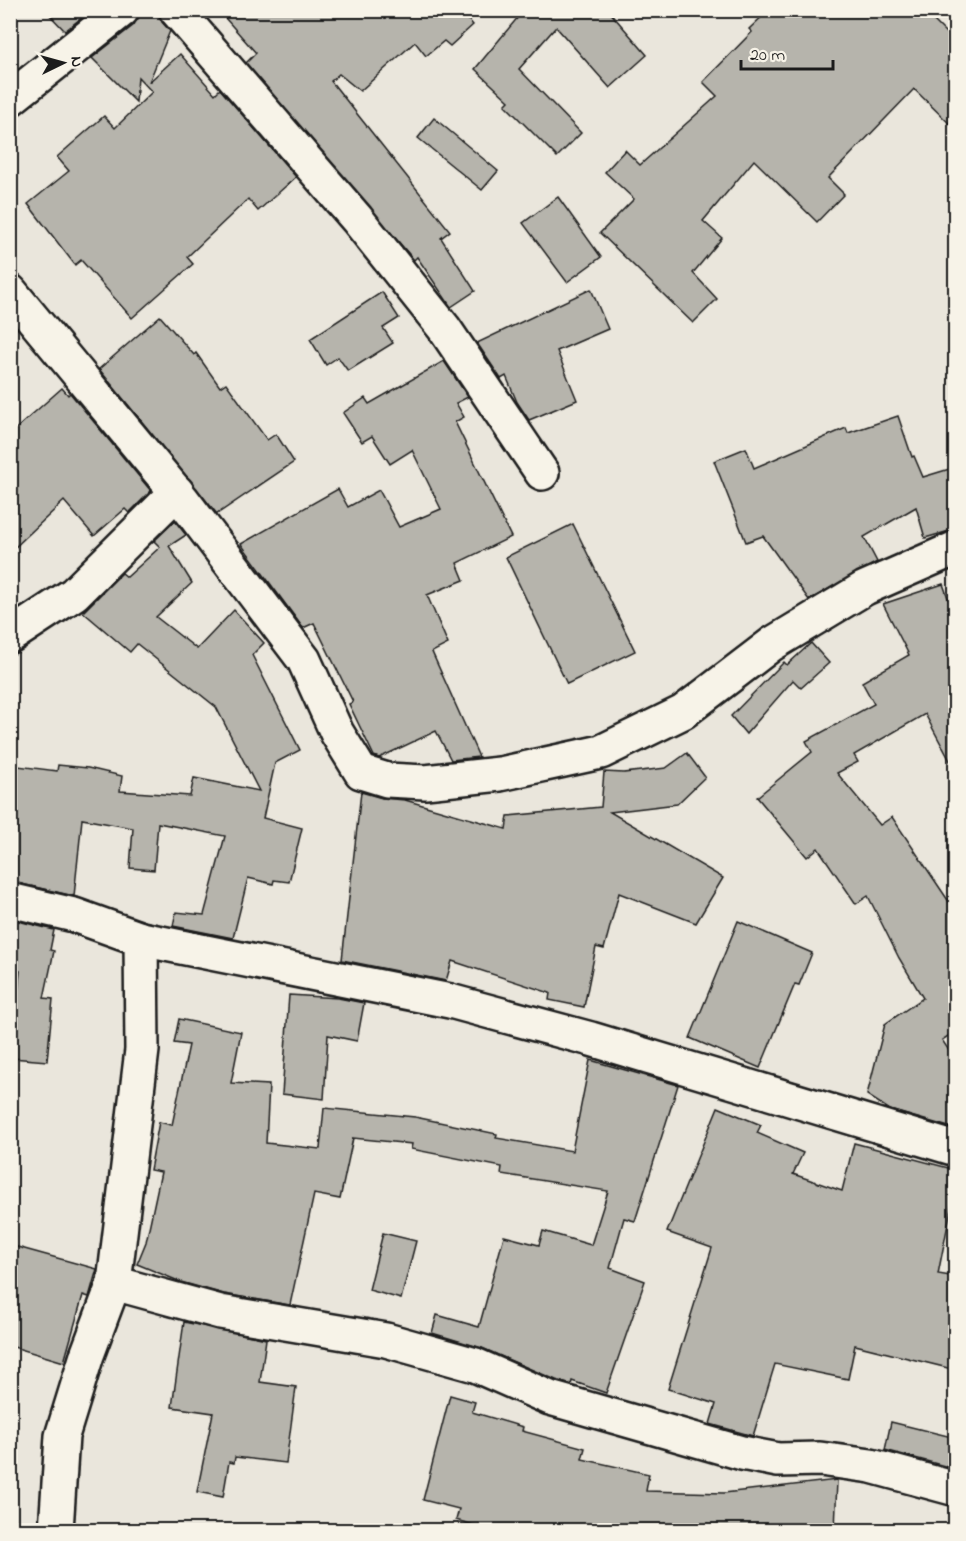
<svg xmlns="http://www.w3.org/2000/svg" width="966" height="1541" viewBox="0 0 966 1541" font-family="'Indie Flower',sans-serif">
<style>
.building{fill:#b6b4ac;stroke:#1c1c1c;stroke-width:1.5}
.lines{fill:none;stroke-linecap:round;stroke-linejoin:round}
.minor-casing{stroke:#1c1c1c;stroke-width:38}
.major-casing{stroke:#1c1c1c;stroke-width:38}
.minor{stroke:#f7f3e8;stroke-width:33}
.major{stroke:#f7f3e8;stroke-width:33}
</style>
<rect width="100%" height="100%" fill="#eae6dc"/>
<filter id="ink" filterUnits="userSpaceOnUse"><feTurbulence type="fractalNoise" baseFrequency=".0167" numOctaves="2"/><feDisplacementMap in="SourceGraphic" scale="12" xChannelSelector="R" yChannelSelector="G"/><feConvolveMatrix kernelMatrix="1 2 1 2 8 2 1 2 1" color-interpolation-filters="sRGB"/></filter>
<g filter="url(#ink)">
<g class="building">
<polygon points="45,10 91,10 65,31"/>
<polygon points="140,10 158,10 162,22 170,31 149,82 180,54 215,94 220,89 296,177 258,211 248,199 187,257 193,264 132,318 81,260 75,265 28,204 69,171 57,157 104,116 115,128 152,92 138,77 136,102 92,58 134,25"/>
<polygon points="218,10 460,10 473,25 450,46 444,41 426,56 415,42 360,91 339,74 331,81 450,231 441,238 475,291 451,307 417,257 414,260 246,63 256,53"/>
<polygon points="524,10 608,10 647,55 610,88 556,27 519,69 581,133 557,157 505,105 509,101 475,69"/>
<polygon points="769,10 923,10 956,43 956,130 914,89 828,178 844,194 817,222 754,160 703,221 722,238 693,273 717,299 693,323 600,233 634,199 605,172 625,150 640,165 717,96 703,82 752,32 749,29"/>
<polygon points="434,118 498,171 482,190 418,138"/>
<polygon points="558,197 601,257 567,282 523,223"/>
<polygon points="591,289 608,329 557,351 577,400 529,420 517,402 506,376 501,379 477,343"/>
<polygon points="382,292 399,318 383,328 393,343 348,371 338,357 326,365 310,339"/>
<polygon points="160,316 194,355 196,353 220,387 226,383 267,440 276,434 294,462 217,514 99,369"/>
<polygon points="444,361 468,397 456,403 464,417 455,422 511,537 457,563 464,580 427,595 448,644 432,652 479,757 451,760 436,731 379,758 374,756 349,704 353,702 314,623 303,628 241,544 338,489 348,507 379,490 399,527 441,509 412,450 390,464 372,436 362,442 343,413 365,398 369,404"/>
<polygon points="62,388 68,395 70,393 151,491 129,513 125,509 94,536 64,501 10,552 10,434"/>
<polygon points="898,416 912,457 914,456 923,477 956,467 956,529 925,538 916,507 864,537 877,562 809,600 763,536 746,542 714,461 746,448 754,468 846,428 848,433"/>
<polygon points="175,521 186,535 169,546 192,583 156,617 197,649 234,610 264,643 252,655 300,750 275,763 263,818 302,828 289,882 274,880 273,884 248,878 233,938 173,926 176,912 204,915 225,836 158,823 154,870 130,868 133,828 82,819 74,896 13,882 16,871 10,870 10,765 57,771 58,765 88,768 122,776 120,791 190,796 194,778 259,791 216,707 137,644 130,652 83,612 122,573 127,577 160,547 154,541"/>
<polygon points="573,524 635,651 567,684 506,557"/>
<polygon points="943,584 956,620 956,772 925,714 854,755 858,762 837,773 880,825 892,817 956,912 956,1031 942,1040 956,1061 956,1129 890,1110 867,1095 885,1024 923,998 899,958 868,896 856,904 818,848 807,857 757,797 812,752 806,741 874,704 862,682 909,655 883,604"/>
<polygon points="811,643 829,663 801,688 793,680 746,734 731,716 784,662 787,665"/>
<polygon points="687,753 705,777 677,804 610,812 723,878 696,923 619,893 604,949 596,947 584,1007 549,1000 550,993 452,961 446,981 342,960 361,792 382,798 405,800 506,829 508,816 601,807 604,772 624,773 666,768"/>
<polygon points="10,919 54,930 50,950 54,951 44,998 53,999 47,1061 12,1058 20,971 10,970"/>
<polygon points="738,921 812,953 799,985 795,984 760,1068 690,1038"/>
<polygon points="289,995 338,998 364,1003 357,1041 328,1035 324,1099 282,1094"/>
<polygon points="179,1019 241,1032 231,1083 269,1085 266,1143 320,1149 324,1108 415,1117 497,1134 496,1138 572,1151 590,1060 678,1085 635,1221 624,1218 610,1268 645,1281 606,1393 572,1381 571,1385 556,1380 482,1348 432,1333 437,1315 479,1327 504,1236 539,1245 543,1231 591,1245 608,1191 501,1174 502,1167 411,1149 412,1144 353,1138 340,1199 314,1194 290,1305 224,1294 181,1282 137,1264 146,1242 161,1172 150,1170 159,1122 172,1125 189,1045 174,1043"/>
<polygon points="718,1107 761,1125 757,1133 803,1153 793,1174 842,1191 854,1143 956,1170 956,1184 938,1274 956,1277 956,1370 855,1345 848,1379 775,1364 753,1436 710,1424 716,1404 668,1389 712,1248 667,1232"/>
<polygon points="383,1233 416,1241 401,1299 369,1290"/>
<polygon points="10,1245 97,1269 89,1297 83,1295 64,1362 10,1346"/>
<polygon points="184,1322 266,1339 260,1382 296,1387 286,1463 235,1457 234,1463 229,1462 223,1497 197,1492 213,1413 172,1407"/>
<polygon points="450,1395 475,1402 472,1412 523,1427 522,1431 585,1448 582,1459 649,1474 646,1491 724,1493 837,1480 835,1530 491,1530 456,1520 459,1509 423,1500"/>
<polygon points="891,1422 956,1438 956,1469 885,1450"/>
</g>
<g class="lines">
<g class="minor-casing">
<g id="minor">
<polyline points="176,10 357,219 444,328 542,473"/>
<polyline points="10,291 182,499 304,660 337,733 361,772 387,780 425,782 500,774 601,752 683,712 772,644 865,588 956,548"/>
<polyline points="10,636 74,594 177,492"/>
<polyline points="10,900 74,915 141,939 450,1001 591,1039 956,1149"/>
<polyline points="114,1283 220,1312 386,1340 475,1365 550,1398 742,1453 778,1460 820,1459 871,1466 956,1489"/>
<polyline points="56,1530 62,1436 87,1355 114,1283 142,1050 141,939"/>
</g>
</g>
<g class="major-casing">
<polyline id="major" points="10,99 122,10"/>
</g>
<use href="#minor" class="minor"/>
<use href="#major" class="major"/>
</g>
</g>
<rect width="966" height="1541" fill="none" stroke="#f7f3e8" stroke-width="36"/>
<rect x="18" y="18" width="930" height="1505" fill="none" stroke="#1c1c1c" stroke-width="2" filter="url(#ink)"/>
<g transform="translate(63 63) rotate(85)" stroke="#f7f3e8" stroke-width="4.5" paint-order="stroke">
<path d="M0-4.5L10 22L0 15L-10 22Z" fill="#1c1c1c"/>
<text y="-9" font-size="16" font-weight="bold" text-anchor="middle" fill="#1c1c1c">N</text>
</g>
<path d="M741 60v9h92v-9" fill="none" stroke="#1c1c1c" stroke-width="3"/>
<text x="750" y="60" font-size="18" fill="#1c1c1c" stroke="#f7f3e8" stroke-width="4.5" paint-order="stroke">20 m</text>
</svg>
